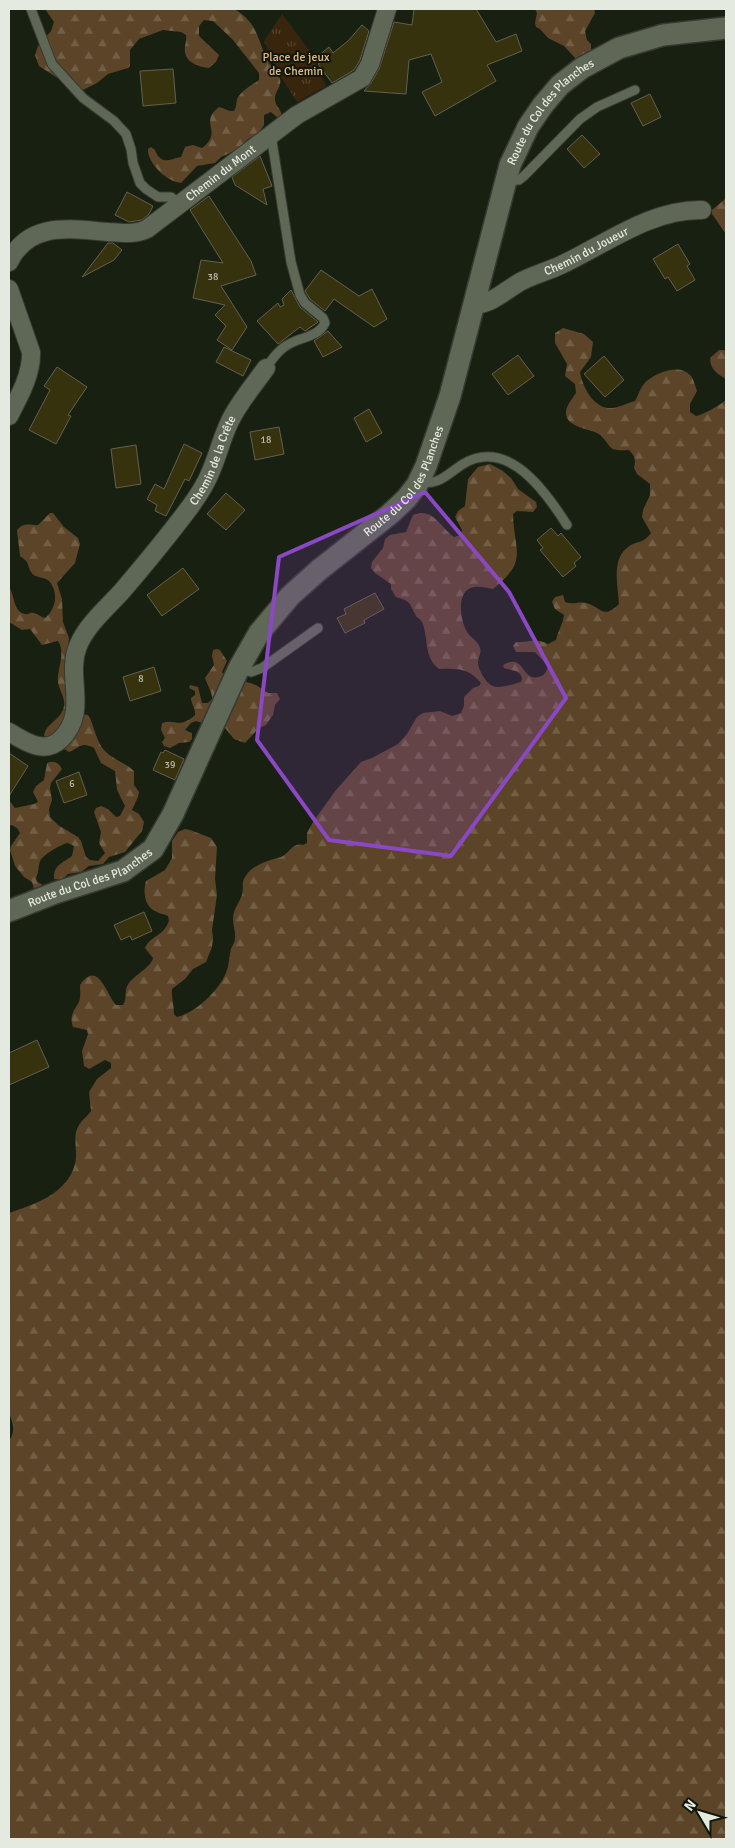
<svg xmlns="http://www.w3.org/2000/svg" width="735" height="1848" viewBox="0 0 735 1848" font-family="Signika,sans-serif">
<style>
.forest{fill:url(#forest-firs)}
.park{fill:url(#park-tufts)}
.building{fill:#37320e;stroke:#63604f}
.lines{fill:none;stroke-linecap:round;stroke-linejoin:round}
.service-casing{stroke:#363a32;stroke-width:11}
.minor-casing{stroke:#363a32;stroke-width:20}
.tertiary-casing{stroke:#363a32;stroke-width:24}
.service{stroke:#5f6857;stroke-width:9}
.minor{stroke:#5f6857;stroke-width:18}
.tertiary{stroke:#5f6857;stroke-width:21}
.marked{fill:#8b48c4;fill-opacity:0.2;stroke:#8b48c4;stroke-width:4;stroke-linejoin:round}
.labels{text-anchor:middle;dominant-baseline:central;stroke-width:4;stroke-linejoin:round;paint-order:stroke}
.number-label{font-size:10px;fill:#babcac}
.park-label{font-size:12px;fill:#e4ba86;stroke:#101609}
.street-label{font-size:12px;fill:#e5eae0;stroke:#101609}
</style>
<defs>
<pattern id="forest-firs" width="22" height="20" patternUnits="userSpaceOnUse" patternTransform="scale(1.25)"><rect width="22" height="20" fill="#5b4427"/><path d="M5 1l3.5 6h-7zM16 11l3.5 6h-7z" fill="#725f46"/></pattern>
<pattern id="park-tufts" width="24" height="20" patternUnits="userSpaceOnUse" patternTransform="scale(1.25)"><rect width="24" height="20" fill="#38250c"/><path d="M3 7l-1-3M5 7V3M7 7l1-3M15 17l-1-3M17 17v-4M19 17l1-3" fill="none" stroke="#55452f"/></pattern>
</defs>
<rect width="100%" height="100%" fill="#182012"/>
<g class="forest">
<path d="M45,9h189c25,14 23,32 35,54 4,5 9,10 11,16 2,8 -6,13 -5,21 1,7 7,10 7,17l-3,2 -8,-7 -7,3v10l-6,9 -10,5 -9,10 -18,8 -6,6 -18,3 -16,17c-14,-1 -34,-20 -33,-34l3,-2 4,3c6,15 13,10 26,7l4,-10 8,-2 9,3c22,-17 -4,-25 17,-41l11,4h4c3,-5 2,-8 3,-12 4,-8 15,-14 22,-19v-7l-26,-33 -20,-19 -9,-1 -5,6v10l20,19 -3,7 -7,6c-9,-1 -23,-5 -24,-16 -1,-6 2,-11 1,-17l-5,-3 -18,-2 -24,9 -9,11v16l-2,2 -20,6 -11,9 -18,9 -40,-26 -4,-11 3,-9 13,-15 3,-9z"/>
<polygon points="535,9 594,9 595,13 585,31 587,40 591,44 591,52 585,58 576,59 564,46 548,38 540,29 536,27 535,23 537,13"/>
<polygon points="726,198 726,234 712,214 712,210"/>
<path d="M563,328l21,6 9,8 -2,15 -11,15c2,13 12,34 28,36 9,1 19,-5 27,-7 4,-7 6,-16 13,-21 10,-8 32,-17 43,-4 3,4 4,10 6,15l-7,13v8l6,4c7,-1 24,-11 30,-16v1439h-717v-398c7,-10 4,-17 0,-28v-200c26,-9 58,-19 66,-49 3,-11 -2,-25 2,-35 3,-8 10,-12 14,-18l-2,-19 8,-13 14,-11v-5l-6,-3 -16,9 -5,-3 -2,-15 6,-17 -1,-4 -14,-3c-4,-11 1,-16 6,-25 2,-5 1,-12 1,-17 18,-26 26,9 36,20h7c5,-7 0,-15 6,-22 6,-8 23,-17 24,-25l-8,-10c6,-13 18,-11 24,-27l-1,-5c-4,-2 -8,-2 -11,-4 -13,-5 -14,-20 -11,-31l19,-11 7,-12v-17l6,-9 7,-3 5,1 21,8 6,9 -2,32 2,16 -5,35 1,8 -1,9 -6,15 -13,7 -8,10 -13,10c-1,7 2,16 2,25l3,3c18,-4 41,-26 48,-42 4,-8 4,-17 6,-26 1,-3 4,-7 4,-10 1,-9 -4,-17 -1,-27 2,-6 6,-11 8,-17 2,-7 -1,-13 3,-18 8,-13 23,-16 36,-20 9,-4 11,-15 22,-12l4,-2v-10l6,-11 23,-32 25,-28 11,-4 26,-14 9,-10 10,-17 6,-4 17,-2 12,5 9,-3 3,-7v-9l9,-9 6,-2 2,-3c-12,-15 -24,-15 -42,-14 -16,-13 -10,-31 -17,-47 -2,-4 -6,-4 -7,-8 -6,-13 -6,-13 -19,-17l-5,-8v-5l-16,-11 -4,-5 1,-6 11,-14 2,-9 5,-4 16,-3 7,-17c20,-9 28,13 41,22l7,-2 1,-5 -7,-13 3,-6 7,-5 3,-27 10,-12 12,-3 13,7 8,7 7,11 18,13 1,5 -4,5 -16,-1 -4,3c1,38 16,46 -20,75 -5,-1 -14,-3 -19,-2 -18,3 -14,31 -8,43 3,7 12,10 14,18 2,5 -2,9 -2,14 0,7 7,20 13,23 8,5 21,-1 30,-3l1,-4c-3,-9 -10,-7 -18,-10l-1,-3c4,-2 8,-4 12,-3 10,3 10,18 23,15 6,-1 9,-5 10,-11l-13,-14h-19l-3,-6 3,-4c14,1 18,-5 32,2l8,-4c2,-9 7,-16 8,-25l-9,-6 -3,-7 3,-5 8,-2 2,7c7,3 14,-1 21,1 16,4 16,17 33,1 -1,-19 -9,-47 12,-59 10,-5 11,-1 20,-12l-9,-16 1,-7 7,-15v-11l-13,-10 -3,-6c2,-8 1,-12 -5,-18 -5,0 -11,1 -16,-1 -5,-2 -8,-12 -16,-16 -8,-4 -30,-6 -31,-19 -1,-7 6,-15 10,-21l-1,-9 -10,-8 2,-12 -12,-21v-10z"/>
<path d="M719,350h5l2,2v27c-9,-5 -16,-10 -16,-21z"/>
<path d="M50,513h3l11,14 14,11 2,6 -5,19 -18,20 5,16 1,23 6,16 -3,28 15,48 7,1 2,3c6,14 7,29 21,38 8,6 16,8 23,15v14l5,7 -1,5 -6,13 7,4 5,8 -2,9 -17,21 -16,5 -6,7 -14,2 -8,6 -13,2 -6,6 -8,-1c-1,-14 9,-16 18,-23l2,-10 -6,-3c-7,1 -25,12 -28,18 -2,6 -1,11 -4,17l1,4 6,3 2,4 -10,4 -3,-11 -8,-5 -9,-11 -5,-16 1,-4 9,-13 -3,-5 -5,-3 -3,1v-26l6,8 19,-4 4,-2 -5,-10 3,-6 8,-6 3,-17c7,-3 12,0 15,6l-11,14 -1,5 2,12 -3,9 1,8 8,8 20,12 3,4 5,16 4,3 8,1 7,-8 -6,-10 2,-11 -7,-20 2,-4 5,-2 7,3 8,8 4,-1 5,-10 -8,-16 -2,-19 -14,-8 -7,-15c-14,-7 -14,0 -25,4l-5,-3 6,-9h-23l-3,-5c2,-11 15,-15 19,-25 5,-13 -7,-21 -5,-34 1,-10 7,-25 0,-35l-16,4 -12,-16 -8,1 -13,-8v-35c6,8 4,25 16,27 7,1 2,-2 9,-1 4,1 7,4 11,5 11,-9 14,-26 4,-37 -5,-5 -14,-2 -18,-9 -5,-9 0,-8 -11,-16l-3,-26c7,-8 11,-5 21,-5z"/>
<path d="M217,649l3,1 7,11 -5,11 2,3 32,10 12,8h9l3,6 -5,6 -2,10 -7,10 -7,3 -14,15 -11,-4 -13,-16h-19l-6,-2 -5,2 -6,7 7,3v6l-3,3 -10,1 -9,5 -6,-2 -2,-4 3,-4 -4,-8 1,-7c14,-5 16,7 33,-8 1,-6 -4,-11 -4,-17l4,-3v-4l-6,-3 1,-3 8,2 4,16h6l4,-4c0,-8 -5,-14 -7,-21l9,-13 -2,-9 1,-6z"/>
</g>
<polygon class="park" points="282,14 311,53 326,86 297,102 281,77 264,41"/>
<g class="building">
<polygon points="414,9 476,9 496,42 516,34 522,51 487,65 496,81 435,116 422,92 442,82 431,54 409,60 406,94 364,91 371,83 379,69 394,22 412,25"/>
<polygon points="362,25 369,31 360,60 354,70 332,83 318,64 321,62 317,57 329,47 333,53 348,41"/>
<polygon points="173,69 176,103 143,106 140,71"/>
<polygon points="650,94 661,117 643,126 631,103"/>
<polygon points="582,135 600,154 584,168 567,149"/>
<polygon points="260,156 272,186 263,189 267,205 235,185 232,177"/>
<polygon points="127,192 153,206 149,214 142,220 129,222 115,215"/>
<polygon points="209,196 251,261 256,275 221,286 247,327 232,350 217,340 226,326 215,315 225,305 193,298 201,260 223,263 190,210"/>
<polygon points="108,243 113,243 122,250 114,260 82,277"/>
<polygon points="678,244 690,264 687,266 695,280 677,291 668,277 665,279 653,259"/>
<polygon points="321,270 359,296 372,289 387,319 374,327 334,299 325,311 310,299 305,291"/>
<polygon points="291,290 300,307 318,322 305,331 300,327 278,344 257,321 278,303 280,307 284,305 282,299"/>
<polygon points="328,331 342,347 323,357 314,341"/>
<polygon points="224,347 251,360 243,376 216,362"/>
<polygon points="518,355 534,376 508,395 492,374"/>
<polygon points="604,356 624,380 605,397 584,374"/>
<polygon points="57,367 87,387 68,415 71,416 56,444 29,430 50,390 44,386"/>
<polygon points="369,409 382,433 366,442 354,418"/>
<polygon points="279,427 284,454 255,460 250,432"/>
<polygon points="184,444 202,453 189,481 185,479 166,516 155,511 157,505 147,499 155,484 164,489"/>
<polygon points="136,445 141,484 116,488 111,449"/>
<polygon points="226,493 245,510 226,530 207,514"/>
<polygon points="551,528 558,536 561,533 581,557 574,563 576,566 563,577 540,550 543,548 537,540"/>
<polygon points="183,568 199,589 162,616 147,595"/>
<polygon points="375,593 384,609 364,620 365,623 345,633 337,618 346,614 344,609"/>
<polygon points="154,667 161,691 130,701 123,677"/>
<polygon points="165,750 184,759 175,780 153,770 161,752 163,753"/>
<polygon points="9,753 28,766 9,796"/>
<polygon points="79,772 87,795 64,803 56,781"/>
<polygon points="144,912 152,931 132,940 130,936 121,940 114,925"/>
<polygon points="37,1040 49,1067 9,1085 9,1053"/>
</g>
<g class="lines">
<g class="service-casing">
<g id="service">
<polyline points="31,9 52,64 83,98 114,121 126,134 131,149 133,163 140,183 146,189 158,197 171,197 179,204"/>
<polyline points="506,181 519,180 524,176 580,119 597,107 635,90"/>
<path d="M266,368c7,-10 14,-20 25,-25 12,-6 28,-7 34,-20l-2,-5 -18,-15 -5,-8 -9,-33 -20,-127"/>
<path d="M419,482c20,4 28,-8 44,-18 45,-27 83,28 104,61"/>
<polyline points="239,669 251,672 262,668 318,628"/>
</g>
</g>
<g class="minor-casing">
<g id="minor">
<path id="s1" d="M9,262c20,-41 61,-33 99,-30 13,1 27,3 39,-3l150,-114 65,-37 8,-14 17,-55"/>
<path d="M9,289l22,63c1,22 -12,45 -22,64"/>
<path id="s2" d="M475,305c19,-2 30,-15 47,-24 12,-6 26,-10 39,-16 45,-21 90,-56 141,-55"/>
<path id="s3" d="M9,732c15,9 35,23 51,8 30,-28 5,-63 18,-94 9,-22 30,-39 45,-56 23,-27 46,-55 67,-83 8,-11 16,-23 21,-36 7,-16 11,-34 19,-50 9,-19 24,-36 36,-53"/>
</g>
</g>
<g class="tertiary-casing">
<g id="tertiary">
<path id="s4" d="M9,911l46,-18 68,-22 30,-22 20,-35 66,-146 20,-35 31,-37 29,-26 71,-56 16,-15 11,-14 9,-19 24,-70 60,-231 18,-38 15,-22 17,-20 22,-17 37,-20 44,-13 63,-7"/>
</g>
</g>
<use href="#service" class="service"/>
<use href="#minor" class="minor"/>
<use href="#tertiary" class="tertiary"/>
</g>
<path class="marked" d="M425,492l84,100 57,106 -115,158 -122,-16 -72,-100 22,-183z"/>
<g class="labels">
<g class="number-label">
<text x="213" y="277">38</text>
<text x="266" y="440">18</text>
<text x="141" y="679">8</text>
<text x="170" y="765">39</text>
<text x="72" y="784">6</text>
</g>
<g class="park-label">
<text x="296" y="57">Place de jeux<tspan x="296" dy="14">de Chemin</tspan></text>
</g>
<g class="street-label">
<text stroke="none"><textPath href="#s4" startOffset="1018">Route du Col des Planches</textPath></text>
<text stroke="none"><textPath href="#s1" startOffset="244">Chemin du Mont</textPath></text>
<text stroke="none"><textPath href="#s2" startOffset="124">Chemin du Joueur</textPath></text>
<text stroke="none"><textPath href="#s3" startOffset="386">Chemin de la Crête</textPath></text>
<text stroke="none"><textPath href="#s4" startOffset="612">Route du Col des Planches</textPath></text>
<text stroke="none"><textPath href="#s4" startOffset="88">Route du Col des Planches</textPath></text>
</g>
</g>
<rect width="735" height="1848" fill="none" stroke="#e5eae0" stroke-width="20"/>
<g transform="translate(700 1813) rotate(308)" stroke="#101609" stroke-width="4" paint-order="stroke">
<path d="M0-4L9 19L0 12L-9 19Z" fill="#e5eae0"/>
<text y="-8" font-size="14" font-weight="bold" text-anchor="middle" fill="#e5eae0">N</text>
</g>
</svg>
